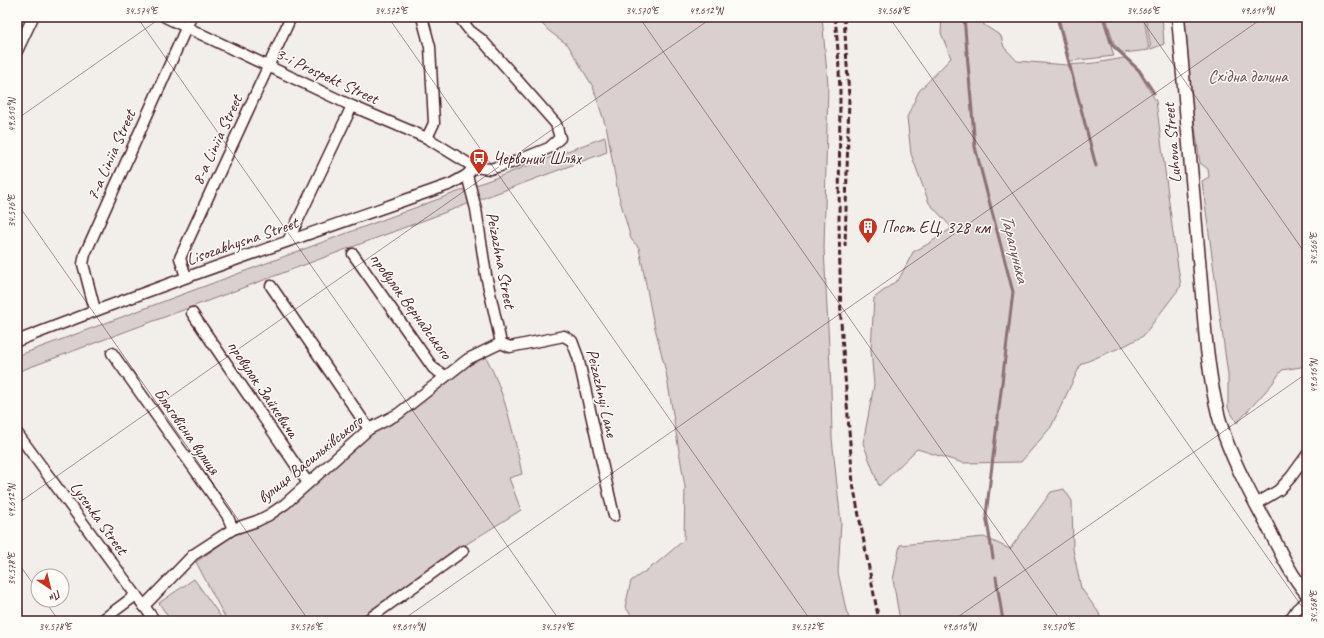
<svg xmlns="http://www.w3.org/2000/svg" width="1324" height="638" viewBox="0 0 1324 638" font-family="Caveat,sans-serif">
<style>
.green{fill:#d9d0cf;stroke:#92787d}
.lines{fill:none;stroke-linecap:round;stroke-linejoin:round}
.stream{stroke:#8b6f75;stroke-width:3}
.minor-casing{stroke:#4a1f2b;stroke-width:13}
.tertiary-casing{stroke:#4a1f2b;stroke-width:15}
.minor{stroke:#fdfcf7;stroke-width:10}
.tertiary{stroke:#fdfcf7;stroke-width:12}
.rail{stroke:#4a1f2b;stroke-width:3;stroke-dasharray:6 3;stroke-linecap:butt}
.ticks{fill:none;stroke:#4a1f2b;stroke-width:1;stroke-opacity:0.45}
.labels{text-anchor:middle;dominant-baseline:central;stroke-width:3;stroke-linejoin:round;paint-order:stroke}
.street-label{font-size:17px;fill:#4a1f2b;stroke:#fdfcf7}
.park-label{font-size:17px;fill:#6e4b54;stroke:#fdfcf7}
.poi-label{font-size:17px;fill:#4a1f2b;stroke:#fdfcf7;text-anchor:start}
.water-label{font-size:18px;font-style:italic;fill:#704e56;stroke:#fdfcf7}
.neatline{fill:none;stroke:#4a1f2b;stroke-width:1.5}
.ticks-label{font-size:10px;text-anchor:middle;fill:#4a1f2b}
</style>
<rect width="100%" height="100%" fill="#f2efeb"/>
<filter id="ink" filterUnits="userSpaceOnUse"><feTurbulence type="fractalNoise" baseFrequency=".025" numOctaves="2"/><feDisplacementMap in="SourceGraphic" scale="8" xChannelSelector="R" yChannelSelector="G"/><feConvolveMatrix kernelMatrix="1 2 1 2 8 2 1 2 1" color-interpolation-filters="sRGB"/></filter>
<g filter="url(#ink)">
<g class="green">
<polygon points="535,17 822,17 828,85 824,248 831,388 832,438 841,523 838,572 846,610 850,621 636,621 625,607 631,581 657,563 684,540 685,487 666,372 652,316 639,248 631,239 618,193 607,130 593,87 568,45 549,31"/>
<polygon points="942,17 982,17 984,25 1001,36 1004,47 1017,61 1067,65 1095,63 1124,58 1138,71 1156,101 1174,241 1181,286 1143,336 1124,346 1081,364 1051,427 1021,462 963,463 917,449 879,486 863,443 874,385 871,350 874,298 899,279 913,252 928,244 952,228 929,203 911,154 907,117 919,91 951,58 941,33"/>
<polygon points="1059,17 1102,17 1114,56 1070,61"/>
<polygon points="1106,17 1144,17 1149,50 1123,53 1114,44"/>
<polygon points="1146,17 1162,17 1164,44 1151,49"/>
<polygon points="1184,17 1307,17 1307,366 1282,370 1272,384 1237,423 1228,408 1228,375 1202,181 1209,177 1208,169 1200,163 1192,105"/>
<polygon points="605,137 607,152 17,372 17,356"/>
<path d="M486,357c19,36 28,77 36,117l-13,4 12,32 -64,40 -97,71h-133l-31,-59 38,-27 32,-13 24,-17 82,-73 87,-62z"/>
<polygon points="1064,489 1072,501 1073,549 1081,588 1099,613 1101,621 900,621 893,580 900,545 984,537 1010,549 1051,492"/>
<polygon points="194,579 224,621 171,621 159,603"/>
</g>
<g class="lines">
<g class="stream">
<polyline points="964,17 975,147 1013,292 986,515 993,558"/>
<polyline points="1057,17 1096,166"/>
<polyline points="1104,17 1112,45 1139,70 1154,93"/>
<polyline points="996,577 1003,621"/>
</g>
<g class="minor-casing">
<g id="minor">
<polyline points="165,17 352,106 427,138 474,167 490,169 514,162 549,148 560,138 556,124 482,40 470,31 459,17"/>
<polyline points="422,17 430,47 434,123 427,138"/>
<polyline points="17,51 33,17"/>
<polyline points="467,175 476,209 486,275 501,343 510,347 564,336 572,341 578,357 614,516"/>
<polyline points="288,241 352,106"/>
<polyline points="353,254 433,368 445,376"/>
<polyline points="186,277 180,258 291,17"/>
<polyline points="271,286 369,429"/>
<polyline points="95,310 83,264 85,254 191,17"/>
<polyline points="192,313 308,483"/>
<path d="M17,341c143,-56 289,-106 434,-157l16,-9 7,-8"/>
<polyline points="112,353 227,515 233,529"/>
<polyline points="17,433 155,621"/>
<polyline points="1256,504 1279,490 1291,477 1307,455"/>
<polyline points="144,606 193,555 233,529 257,521 269,515 285,504 369,429 398,414 468,359 501,343"/>
<polyline points="17,620 18,621"/>
<polyline points="101,621 136,595"/>
<polyline points="366,621 463,551"/>
<polyline points="1289,621 1297,609 1307,601"/>
</g>
</g>
<g class="tertiary-casing">
<path id="tertiary" d="M1178,17l28,324c4,33 8,65 19,96 11,30 26,58 41,86 12,24 23,50 41,71"/>
</g>
<use href="#minor" class="minor"/>
<use href="#tertiary" class="tertiary"/>
<g class="rail">
<polyline points="835,17 838,50 840,91 839,223 841,322 853,484 879,621"/>
<polyline points="844,17 849,97 845,246"/>
</g>
</g>
</g>
<path class="ticks" d="M137,17l423,604M388,17l423,604M639,17l422,604M889,17l418,597M1140,17l167,239M17,119l145,-102M17,203l292,418M17,504l696,-487M17,561l21,30M44,600l15,21M401,621l863,-604M952,621l355,-248"/>
<defs>
<g id="bus-pin" transform="scale(1)"><path d="M0 17L-7.5 6A9.5 9.5 0 1 1 7.5 6Z" fill="#c8321e" stroke="#fdfcf7"/><path d="M-5-6H5V4H4V6H2V4H-2V6H-4V4H-5ZM-3.5-4V0h7V-4ZM-3.5 1.2v1.5H-2V1.2ZM2 1.2v1.5H3.5V1.2Z" fill="#fff"/></g>
<g id="building-pin" transform="scale(1)"><path d="M0 17L-7.5 6A9.5 9.5 0 1 1 7.5 6Z" fill="#c8321e" stroke="#fdfcf7"/><path d="M-4-6H4V6H1V3H-1V6H-4ZM-2.5-4.3h1.7v1.8h-1.7ZM.8-4.3h1.7v1.8H.8ZM-2.5-1h1.7V.8h-1.7ZM.8-1h1.7V.8H.8Z" fill="#fff"/></g>
</defs>
<g fill-rule="evenodd">
<use href="#bus-pin" x="479" y="158"/>
<use href="#building-pin" x="868" y="227"/>
</g>
<g class="labels">
<g class="street-label">
<text transform="translate(327 76) rotate(25)">3-i Prospekt Street</text>
<text transform="translate(217 140) rotate(-65)">8-a Liniia Street</text>
<text transform="translate(1172 143) rotate(-95)">Luhova Street</text>
<text transform="translate(111 155) rotate(-66)">7-a Liniia Street</text>
<text transform="translate(242 241) rotate(-19)">Lisozakhysna Street</text>
<text transform="translate(501 260) rotate(79)">Peizazhna Street</text>
<text transform="translate(411 306) rotate(54)">провулок Вернадського</text>
<text transform="translate(263 389) rotate(56)">провулок Зайкевича</text>
<text transform="translate(602 393) rotate(77)">Peizazhnyi Lane</text>
<text transform="translate(187 431) rotate(55)">Благовісна вулиця</text>
<text transform="translate(310 459) rotate(-39)">вулиця Васильківського</text>
<text transform="translate(99 518) rotate(54)">Lysenka Street</text>
</g>
<g class="park-label">
<text x="1248" y="76">Східна долина</text>
</g>
<g class="poi-label">
<text x="493" y="158">Червоний Шлях</text>
<text x="882" y="227">Пост ЕЦ, 328 км</text>
</g>
<g class="water-label">
<text transform="translate(1015 248) rotate(76)">Тарапунька</text>
</g>
</g>
<rect width="1324" height="638" fill="none" stroke="#fdfcf7" stroke-width="44"/>
<g transform="translate(50 588) rotate(145)"><circle r="19" fill="#fdfcf7" stroke="#b5a4a5"/>
<path d="M0-3L7 15L0 10L-7 15Z" fill="#c8321e"/>
<text y="-6" font-size="11" font-weight="bold" text-anchor="middle" fill="#4a1f2b">Пн</text>
</g>
<rect x="22" y="22" width="1280" height="594" class="neatline"/>
<g class="ticks-label">
<text x="141" y="14">34.574°E</text>
<text x="391" y="14">34.572°E</text>
<text x="642" y="14">34.570°E</text>
<text x="706" y="14">49.612°N</text>
<text x="893" y="14">34.568°E</text>
<text x="1143" y="14">34.566°E</text>
<text x="1257" y="14">49.614°N</text>
<text transform="translate(11 115) rotate(-90)" y="4">49.610°N</text>
<text transform="translate(11 211) rotate(-90)" y="4">34.576°E</text>
<text transform="translate(1313 249) rotate(-90)" y="4">34.566°E</text>
<text transform="translate(1313 376) rotate(-90)" y="4">49.616°N</text>
<text transform="translate(11 501) rotate(-90)" y="4">49.612°N</text>
<text transform="translate(11 569) rotate(-90)" y="4">34.578°E</text>
<text transform="translate(1313 607) rotate(-90)" y="4">34.568°E</text>
<text x="55" y="630">34.578°E</text>
<text x="306" y="630">34.576°E</text>
<text x="408" y="630">49.614°N</text>
<text x="557" y="630">34.574°E</text>
<text x="807" y="630">34.572°E</text>
<text x="959" y="630">49.616°N</text>
<text x="1058" y="630">34.570°E</text>
</g>
</svg>
